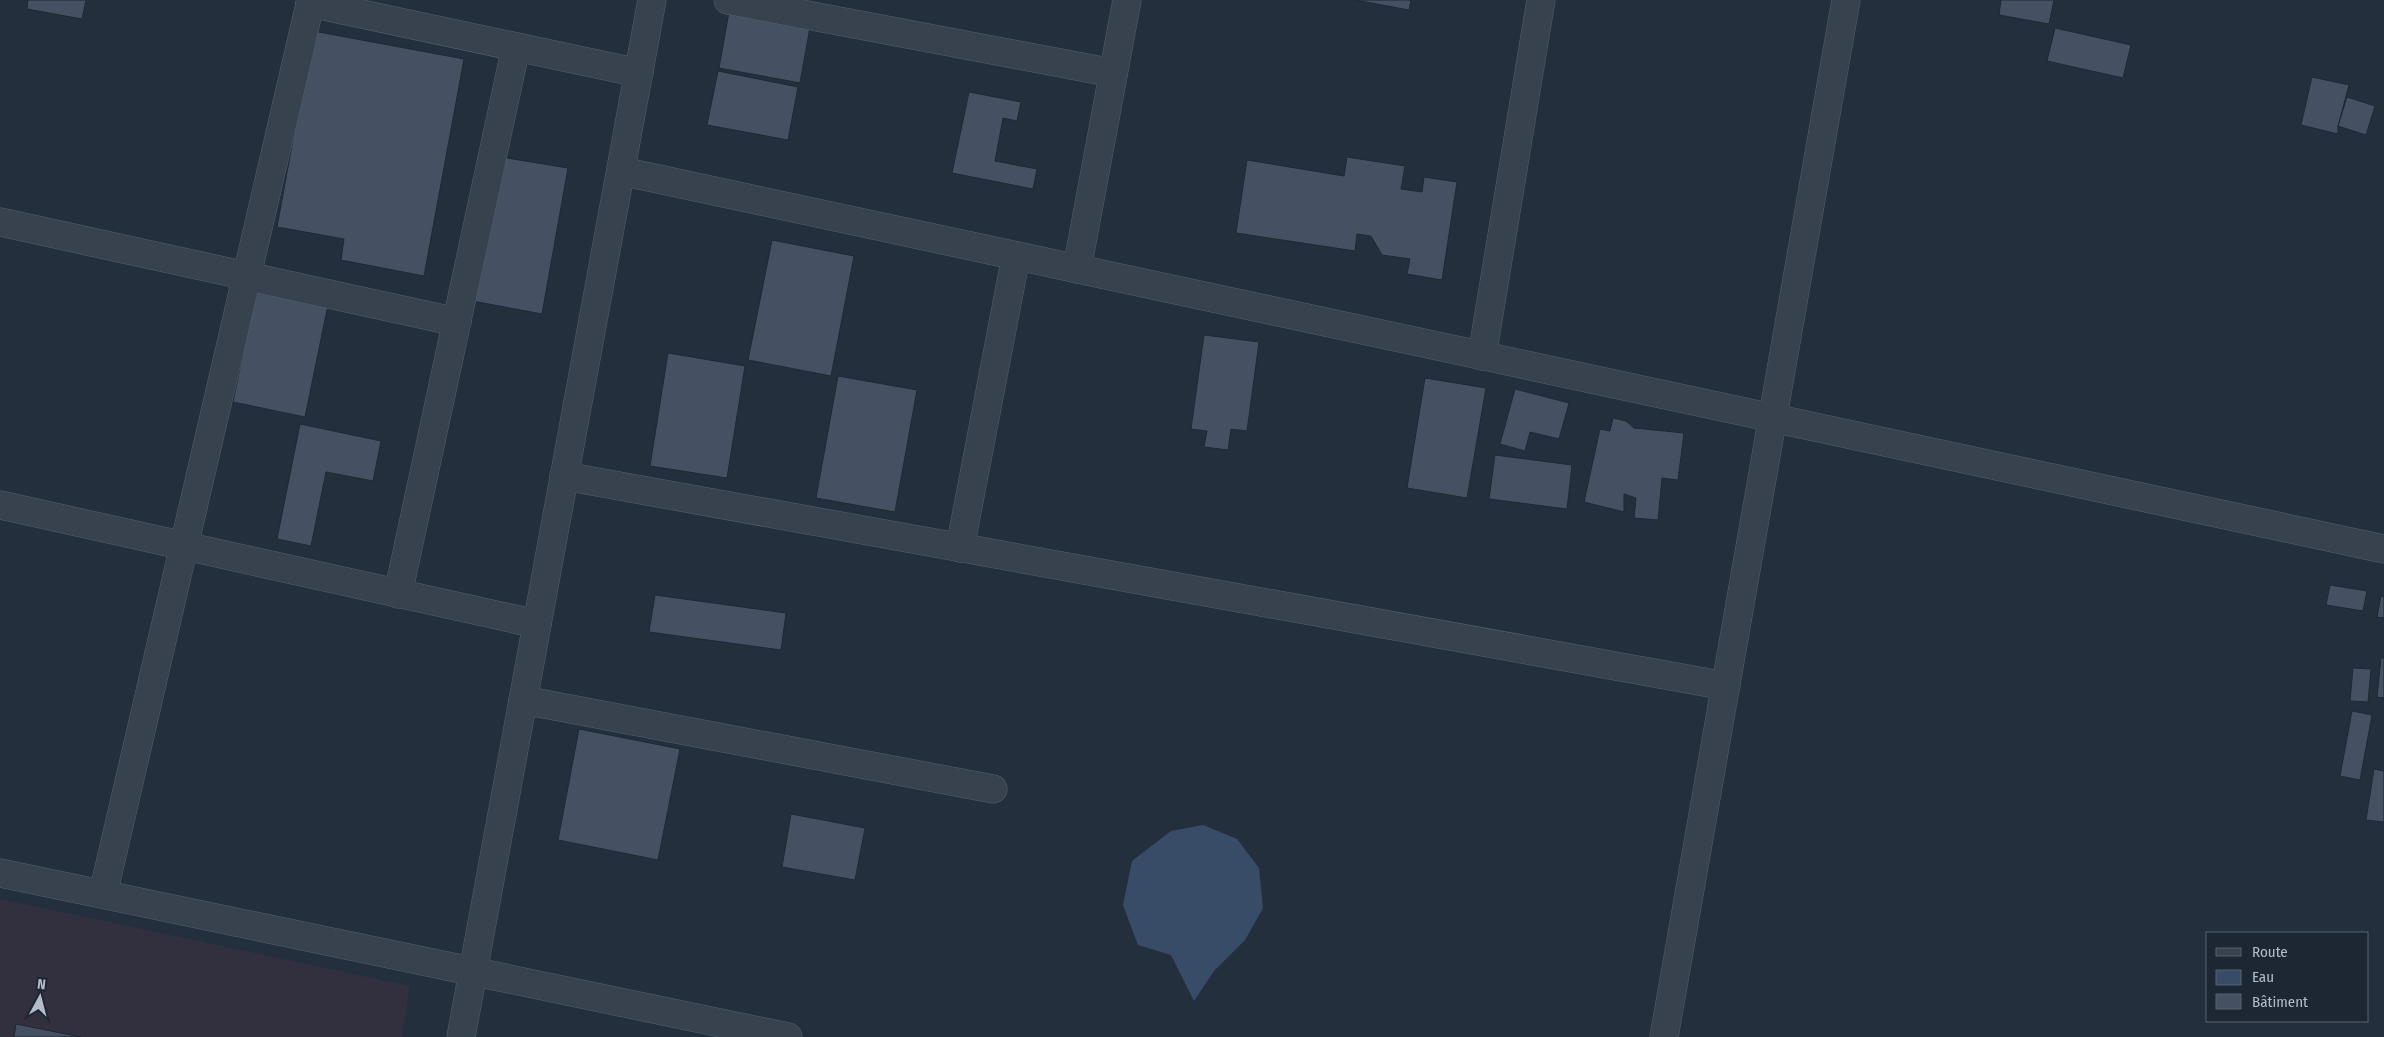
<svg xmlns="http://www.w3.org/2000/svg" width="2384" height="1037" viewBox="0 0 2384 1037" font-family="'Fira Sans Condensed',sans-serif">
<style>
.medical{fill:#32303f}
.water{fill:#394c67}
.building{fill:#455162;stroke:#1f2835}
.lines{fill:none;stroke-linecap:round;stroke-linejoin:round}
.street-casing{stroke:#565f6c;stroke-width:29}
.street{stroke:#38414e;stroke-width:28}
</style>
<rect width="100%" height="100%" fill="#242f3e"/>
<polygon class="medical" points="0,899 410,986 402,1037 0,1037"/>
<polygon class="water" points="1203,825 1237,839 1259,868 1263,908 1245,940 1214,971 1194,1001 1171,955 1138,945 1123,905 1132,861 1171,831"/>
<g class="building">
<polygon points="28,0 86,0 82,19 27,9"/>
<polygon points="1355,0 1411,0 1409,10"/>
<polygon points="2001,0 2054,0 2049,24 1999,15"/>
<polygon points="729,12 810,27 800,83 719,68"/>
<polygon points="2055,28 2131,45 2123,78 2047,61"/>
<polygon points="313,31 464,59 424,276 341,260 344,239 277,227"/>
<polygon points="718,71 798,87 788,140 707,125"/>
<polygon points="2312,77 2349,85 2338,126 2338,134 2301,125"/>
<polygon points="969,92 1021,102 1017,121 1003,118 995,161 1037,169 1033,189 952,173"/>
<polygon points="2347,97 2375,106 2366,135 2338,126"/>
<polygon points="482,154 568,168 542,314 456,298"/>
<polygon points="1347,157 1405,166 1401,189 1422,192 1424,177 1457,182 1442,280 1407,274 1410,259 1382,255 1371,236 1357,234 1355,251 1236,233 1247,160 1344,176"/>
<polygon points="772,240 854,256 831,376 748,360"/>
<polygon points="256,290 328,305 305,417 233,402"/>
<polygon points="1204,335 1259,342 1247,431 1231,429 1228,450 1204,447 1207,431 1191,429"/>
<polygon points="668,353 745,366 727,478 650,466"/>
<polygon points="838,376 917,390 895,512 816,498"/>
<polygon points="1425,378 1486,388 1467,498 1407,488"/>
<polygon points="1515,389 1569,403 1559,439 1530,432 1525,451 1500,444"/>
<polygon points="1613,418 1626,421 1634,428 1684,433 1678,480 1662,478 1658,520 1634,518 1636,498 1624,494 1624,512 1584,502 1600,429 1610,431"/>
<polygon points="300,424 381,441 373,481 326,472 311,546 277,539"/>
<polygon points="1495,455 1572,465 1567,509 1489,499"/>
<polygon points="2330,585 2367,591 2363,611 2326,605"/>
<polygon points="655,595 786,613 781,650 649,632"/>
<polygon points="2381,596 2384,597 2384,618 2377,617"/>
<polygon points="2381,658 2384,658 2384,698 2377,697"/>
<polygon points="2353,668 2371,669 2368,702 2350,701"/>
<polygon points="2352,711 2372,715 2360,780 2340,776"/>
<polygon points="579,729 680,749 658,860 558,840"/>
<polygon points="2374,769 2384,771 2384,822 2366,820"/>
<polygon points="791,814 865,828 855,880 782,867"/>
<polygon points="16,1024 81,1037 14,1037"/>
</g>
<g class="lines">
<g class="street-casing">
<g id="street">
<polyline points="728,0 1113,73"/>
<polyline points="310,3 639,73"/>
<polyline points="621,171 2384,549"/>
<polyline points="0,222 457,322"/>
<polyline points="1077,269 1127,0"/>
<polyline points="1482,356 1541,0"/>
<polyline points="564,476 1726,686"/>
<polyline points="0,505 537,624"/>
<polyline points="960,548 1016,256"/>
<polyline points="398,594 516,47"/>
<polyline points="523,700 993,789"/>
<polyline points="0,873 788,1037"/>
<polyline points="103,894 311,0"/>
<polyline points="461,1037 652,0"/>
<polyline points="1664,1037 1846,0"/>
</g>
</g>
<use href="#street" class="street"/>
</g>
<rect x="2206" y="932" width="162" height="90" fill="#1d2633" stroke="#59626f"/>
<rect x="2216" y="948" width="25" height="8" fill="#38414e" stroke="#59626f"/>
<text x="2252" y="957" font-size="15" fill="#b4bcc9">Route</text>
<rect x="2216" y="970" width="25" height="15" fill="#394c67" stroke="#59626f"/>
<text x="2252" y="982" font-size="15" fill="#b4bcc9">Eau</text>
<rect x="2216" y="994" width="25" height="15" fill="#455162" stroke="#59626f"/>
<text x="2252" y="1007" font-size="15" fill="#b4bcc9">Bâtiment</text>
<g transform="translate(40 997) rotate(7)" stroke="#1d2633" stroke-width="4" paint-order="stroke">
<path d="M0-4L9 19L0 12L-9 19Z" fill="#b4bcc9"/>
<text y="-8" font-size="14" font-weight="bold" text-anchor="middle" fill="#b4bcc9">N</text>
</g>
</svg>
